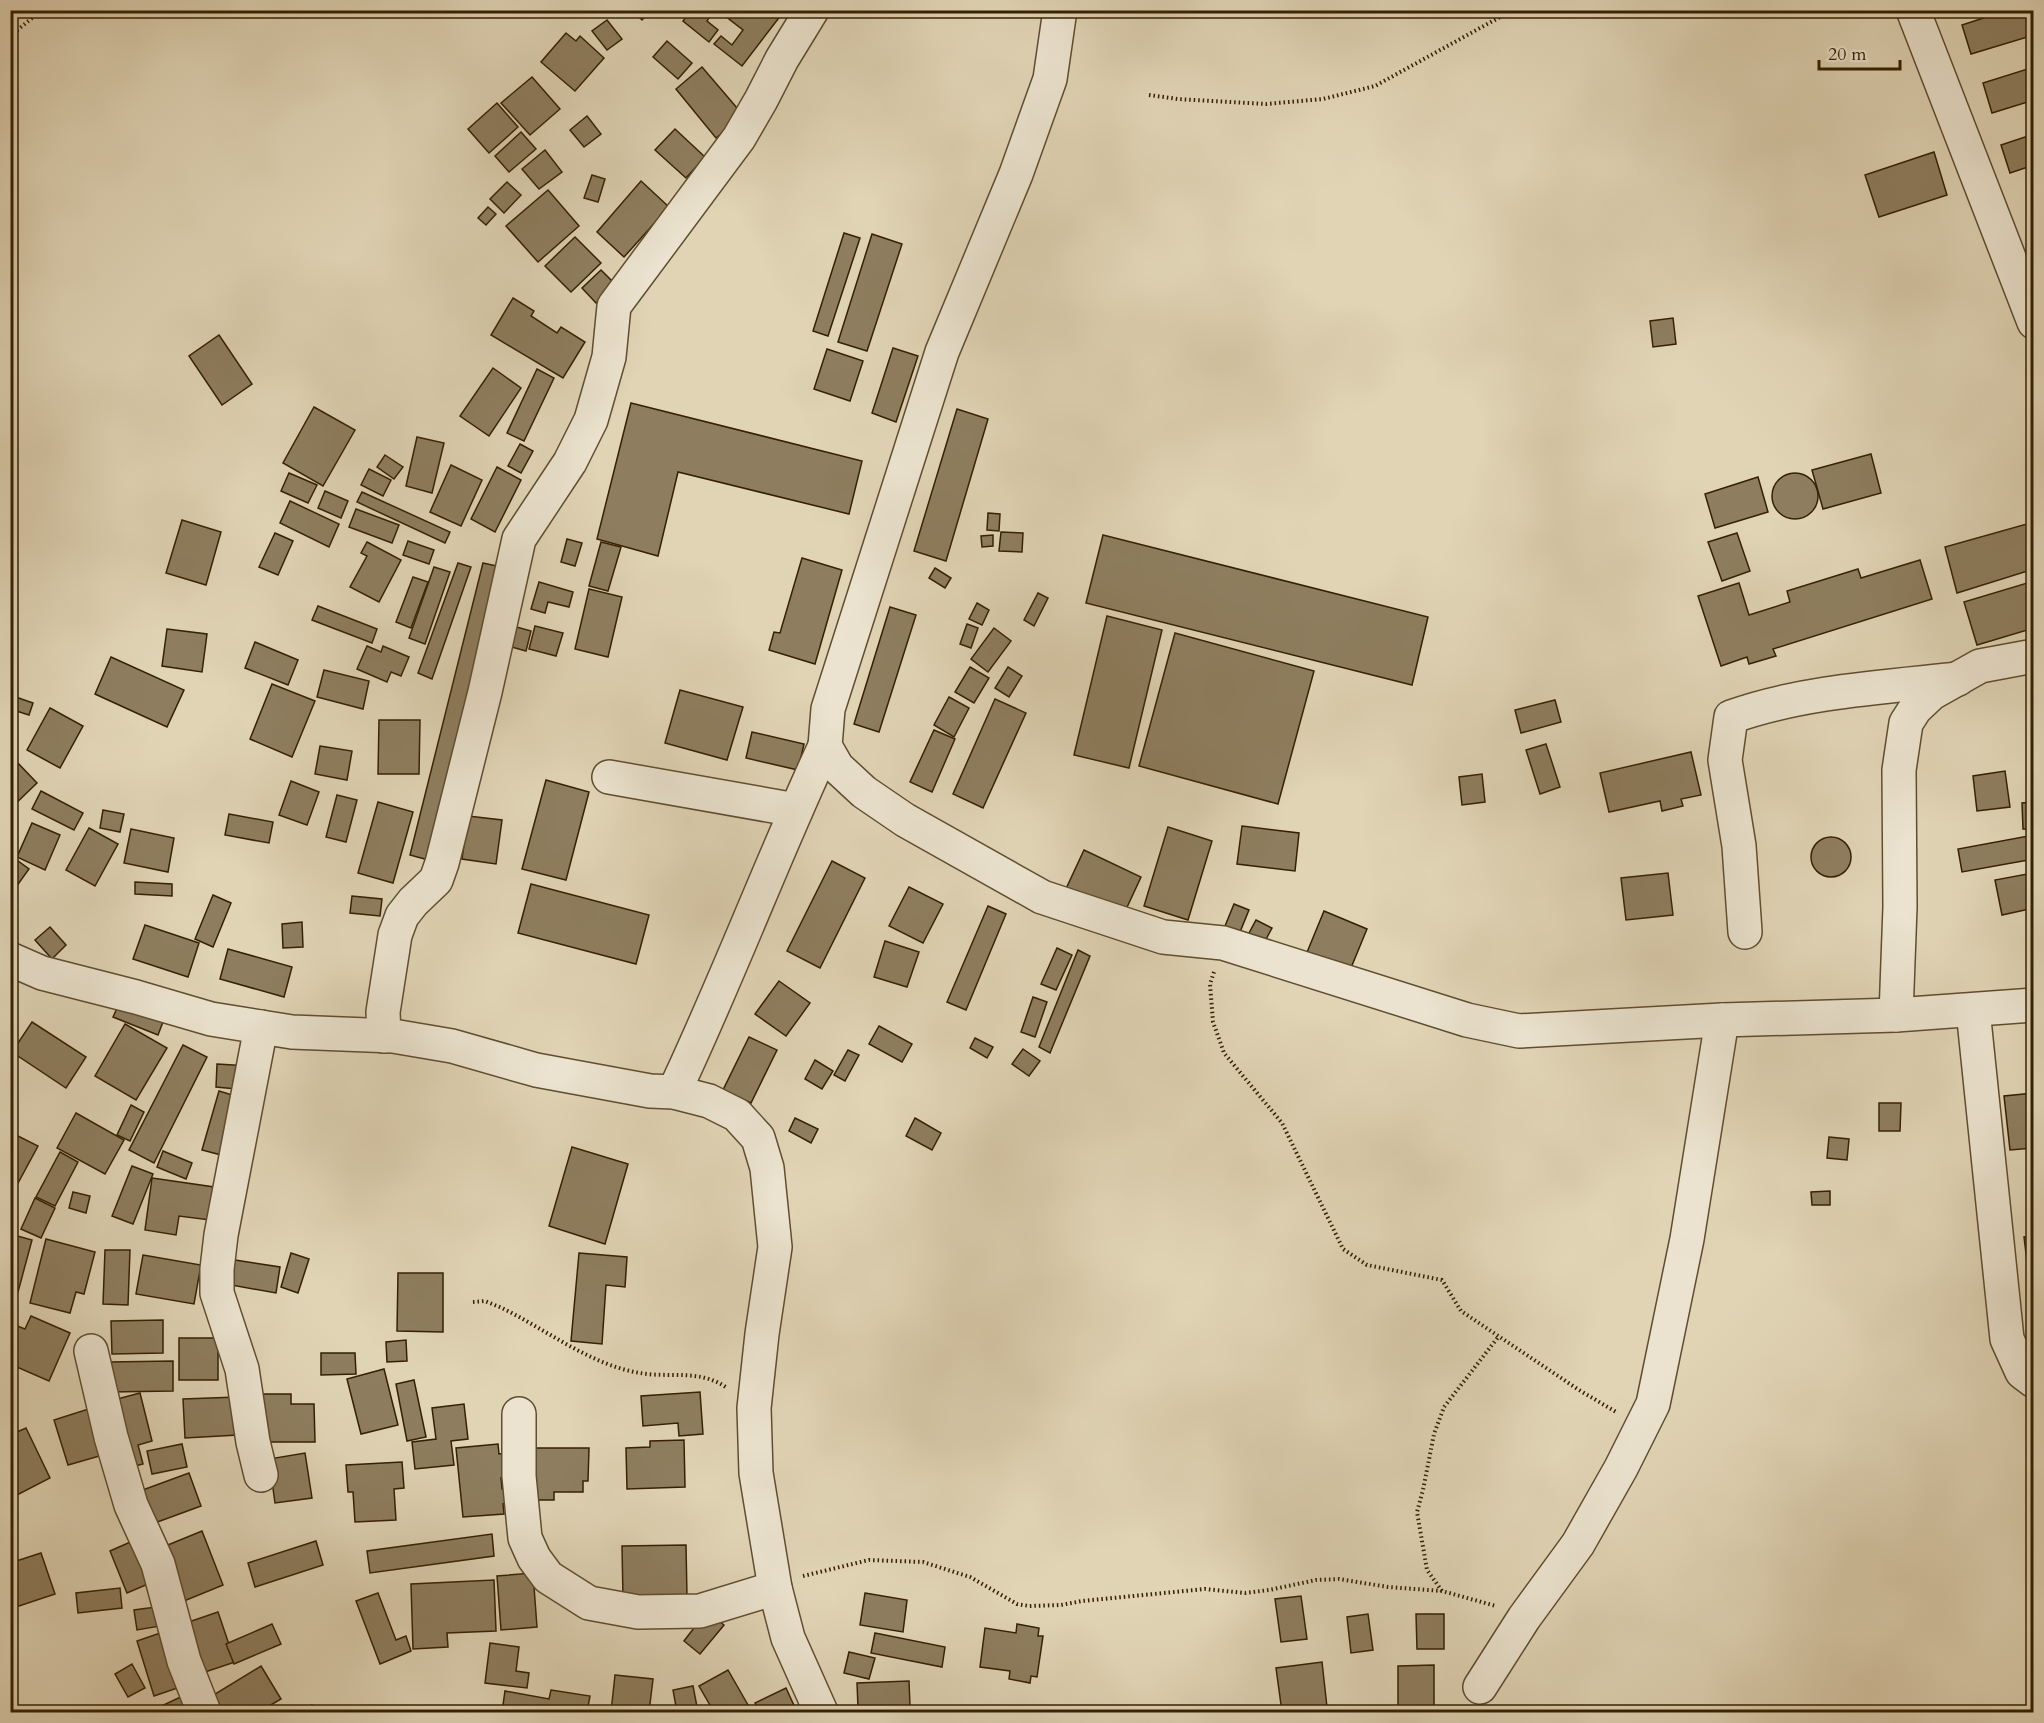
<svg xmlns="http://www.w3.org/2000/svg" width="2044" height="1723" viewBox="0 0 2044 1723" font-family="Cardo,serif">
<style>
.building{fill:#8e7e5f;stroke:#352002;stroke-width:1.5}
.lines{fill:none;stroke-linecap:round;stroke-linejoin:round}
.minor-casing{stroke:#604d2f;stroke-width:36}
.path{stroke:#352002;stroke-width:4;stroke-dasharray:1.5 3;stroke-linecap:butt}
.minor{stroke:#ebe3cf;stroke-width:33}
</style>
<rect width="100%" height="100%" fill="#e0d4b5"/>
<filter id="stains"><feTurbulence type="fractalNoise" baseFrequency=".00333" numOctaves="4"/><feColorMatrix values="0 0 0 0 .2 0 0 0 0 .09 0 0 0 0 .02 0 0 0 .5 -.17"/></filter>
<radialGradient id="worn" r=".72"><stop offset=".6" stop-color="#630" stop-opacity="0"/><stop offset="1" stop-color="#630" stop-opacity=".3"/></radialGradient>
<g class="building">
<polygon points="632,10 651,10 642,20"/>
<polygon points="691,10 714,10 707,21 718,30 709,42 683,21"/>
<polygon points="718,10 733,10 727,18"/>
<polygon points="736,10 775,10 781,15 742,66 714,44 721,36 732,45 743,30 729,19"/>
<polygon points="2008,10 2034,10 2034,35 1971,54 1962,25"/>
<polygon points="607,20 622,39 607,50 592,31"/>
<polygon points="566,33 576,41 580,36 604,58 575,91 541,62"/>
<polygon points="667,41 692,63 678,79 653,57"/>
<polygon points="702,67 743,115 716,138 676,89"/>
<polygon points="2034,67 2034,100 1992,113 1983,83"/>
<polygon points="532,77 560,109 530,135 501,103"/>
<polygon points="497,103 518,127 489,153 468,129"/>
<polygon points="587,116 601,134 584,147 570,130"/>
<polygon points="675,129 705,157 686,178 655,150"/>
<polygon points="521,132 536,149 509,172 495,156"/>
<polygon points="2034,134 2034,165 2010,173 2001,145"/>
<polygon points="545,150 562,172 539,189 522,169"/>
<polygon points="1934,152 1947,195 1879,217 1865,175"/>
<polygon points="592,175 605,179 598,202 584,198"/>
<polygon points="641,181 669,207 624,257 597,232"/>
<polygon points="507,182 521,195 504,213 490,199"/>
<polygon points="548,190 579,226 538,262 506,226"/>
<polygon points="488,207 496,214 486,225 478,218"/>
<polygon points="844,233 860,238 828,336 813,331"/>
<polygon points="872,234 902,244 867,351 838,342"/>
<polygon points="575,237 601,263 571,292 545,266"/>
<polygon points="601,270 616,285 596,303 582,288"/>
<polygon points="513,298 534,311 531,316 557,333 561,327 585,342 563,378 491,335"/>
<polygon points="1673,318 1676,344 1653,347 1650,321"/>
<polygon points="219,335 252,384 222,405 189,356"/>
<polygon points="893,348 918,356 896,422 872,413"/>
<polygon points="827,349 863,361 850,401 814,389"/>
<polygon points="493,368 521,388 489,436 460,416"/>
<polygon points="537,369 554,378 524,441 507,433"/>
<polygon points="631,403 862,461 849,514 678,472 658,556 597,539"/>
<polygon points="314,407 355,430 323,486 283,463"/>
<polygon points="957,409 988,419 946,561 914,551"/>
<polygon points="417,437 444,443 432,493 406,486"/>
<polygon points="520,444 533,451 521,473 508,466"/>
<polygon points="1871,454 1881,493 1823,509 1812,470"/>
<polygon points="385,455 403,467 394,479 377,467"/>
<polygon points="451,465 482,480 461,526 430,512"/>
<polygon points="497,467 521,480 495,532 471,519"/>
<polygon points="369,469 391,480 383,496 361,485"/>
<polygon points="289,473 317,485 308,503 281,491"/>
<circle cx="1795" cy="496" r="23"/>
<polygon points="1758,477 1768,512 1715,528 1705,494"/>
<polygon points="325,491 348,501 341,518 318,508"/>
<polygon points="362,492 450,532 445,543 357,502"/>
<polygon points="290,501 339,524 329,547 280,523"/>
<polygon points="356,509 399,525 392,543 349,527"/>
<polygon points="988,513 1000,514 999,531 987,530"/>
<polygon points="182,520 221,532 206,585 166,573"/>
<polygon points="2034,522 2034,569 1957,593 1945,547"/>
<polygon points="1001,532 1023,533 1022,552 999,551"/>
<polygon points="275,533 293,541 278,575 259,567"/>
<polygon points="1737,533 1750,571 1722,581 1708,542"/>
<polygon points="993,535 993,546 982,547 981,536"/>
<polygon points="1103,535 1428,617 1412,685 1086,603"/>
<polygon points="567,539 582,543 575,566 561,562"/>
<polygon points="408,541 434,550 429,564 403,555"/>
<polygon points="367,542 401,560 379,602 350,587 367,556 361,553"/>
<polygon points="601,542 621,547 608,591 589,586"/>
<polygon points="802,558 842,570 815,664 769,650 774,632 780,633"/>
<polygon points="1920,560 1932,599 1773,649 1776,656 1749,664 1747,657 1721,666 1698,596 1739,583 1749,615 1790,602 1787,591 1858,569 1861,578"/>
<polygon points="458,563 471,567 432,679 418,673"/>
<polygon points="483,563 506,568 432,861 410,855"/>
<polygon points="434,567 450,572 425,644 409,638"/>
<polygon points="935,568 951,578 945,588 929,578"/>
<polygon points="413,577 428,582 411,628 396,622"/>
<polygon points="2034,581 2034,628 1977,645 1964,602"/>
<polygon points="539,582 573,592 569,607 548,602 545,613 531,609"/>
<polygon points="589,589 622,597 608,657 575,649"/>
<polygon points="1038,593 1048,598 1034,626 1024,620"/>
<polygon points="977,603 989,610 982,625 969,619"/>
<polygon points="318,606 377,629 372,643 312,620"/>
<polygon points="890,607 916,615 879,732 854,724"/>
<polygon points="1107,616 1162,630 1129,768 1074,755"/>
<polygon points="967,624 978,628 971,648 960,644"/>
<polygon points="513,626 531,631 526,651 508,646"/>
<polygon points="535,626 563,633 556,656 529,649"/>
<polygon points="994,628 1011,641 988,672 971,659"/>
<polygon points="167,629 207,634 202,672 162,666"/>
<polygon points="1175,633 1314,671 1278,804 1139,766"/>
<polygon points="255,642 298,660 288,685 245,668"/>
<polygon points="367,646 381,652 383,646 409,657 401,676 391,672 387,682 357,669"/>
<polygon points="111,657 184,690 167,727 95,694"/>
<polygon points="970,667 989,678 974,703 955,692"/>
<polygon points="1008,667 1022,676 1009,697 995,688"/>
<polygon points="324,670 369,681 363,709 317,697"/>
<polygon points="272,684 315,701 292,757 250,739"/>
<polygon points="680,690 743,707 727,760 665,743"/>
<polygon points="10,695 33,703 29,715 10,709"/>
<polygon points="949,697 969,708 954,737 934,725"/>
<polygon points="995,699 1026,713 983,808 953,794"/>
<polygon points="1555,700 1561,722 1521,733 1515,710"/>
<polygon points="50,708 83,726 60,768 27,750"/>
<polygon points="379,720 420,720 419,774 378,774"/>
<polygon points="934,730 955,739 932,792 910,782"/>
<polygon points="752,732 804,744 798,770 746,758"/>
<polygon points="1546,744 1560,787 1540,794 1526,750"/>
<polygon points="320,746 352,751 347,780 315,774"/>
<polygon points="1691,752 1701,795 1681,799 1683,806 1662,811 1660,801 1609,812 1600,773"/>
<polygon points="15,760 37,783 10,809 10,764"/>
<polygon points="2005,771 2010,807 1977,811 1973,776"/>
<polygon points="1482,774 1485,802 1462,805 1459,777"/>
<polygon points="546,780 589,792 566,880 522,869"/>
<polygon points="291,781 319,792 307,825 279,815"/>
<polygon points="41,791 83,813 74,830 32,809"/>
<polygon points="337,795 357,800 346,842 326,837"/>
<polygon points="378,802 413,812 393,883 358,873"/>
<polygon points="2034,802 2034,829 2023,829 2022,803"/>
<polygon points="103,810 124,814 120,832 100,828"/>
<polygon points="229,814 273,822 269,843 225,835"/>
<polygon points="468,816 502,820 496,864 462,859"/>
<polygon points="32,823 60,835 45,870 17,857"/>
<polygon points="1242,826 1299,833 1295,871 1237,864"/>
<polygon points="1168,827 1212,841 1188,920 1144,906"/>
<polygon points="89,828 118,844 95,886 66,870"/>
<polygon points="131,829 174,838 168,872 124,863"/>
<polygon points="2034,835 2034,859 1962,872 1958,849"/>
<circle cx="1831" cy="857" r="20"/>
<polygon points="1084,850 1141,877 1122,918 1065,891"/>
<polygon points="14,858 29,869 11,894 10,863"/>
<polygon points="832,861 865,878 820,968 787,951"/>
<polygon points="1668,873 1673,915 1626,920 1621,878"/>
<polygon points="2027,874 2034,908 2002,915 1995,880"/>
<polygon points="135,882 172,884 172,896 135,894"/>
<polygon points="531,884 649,915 636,964 518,933"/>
<polygon points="909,887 943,904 923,943 889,926"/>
<polygon points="213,895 231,903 213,947 195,939"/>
<polygon points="352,896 382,899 380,916 350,913"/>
<polygon points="1234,904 1249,910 1240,932 1225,926"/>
<polygon points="988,906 1006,914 966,1010 947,1002"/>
<polygon points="1324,911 1367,929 1346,980 1303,962"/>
<polygon points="1256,920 1272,928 1264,943 1248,935"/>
<polygon points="10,921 17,925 10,935"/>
<polygon points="302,922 303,947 283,948 282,924"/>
<polygon points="145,925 199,943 188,977 133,959"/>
<polygon points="50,927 66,945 52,959 35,940"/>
<polygon points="885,941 919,952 907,987 874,977"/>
<polygon points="1057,948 1072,955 1056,990 1041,984"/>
<polygon points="228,949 292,967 284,997 220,979"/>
<polygon points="1078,950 1090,956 1050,1053 1039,1047"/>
<polygon points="779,981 810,1003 786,1036 755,1014"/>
<polygon points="122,997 166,1014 158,1035 113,1017"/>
<polygon points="1033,997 1047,1002 1035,1037 1021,1032"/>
<polygon points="32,1022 86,1057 66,1088 12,1052"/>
<polygon points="125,1024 167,1048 136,1100 95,1076"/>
<polygon points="879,1026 912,1044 902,1062 869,1044"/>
<polygon points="749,1037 777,1050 751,1103 723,1090"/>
<polygon points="975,1038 993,1047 987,1058 970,1048"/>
<polygon points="183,1045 207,1057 154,1163 129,1150"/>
<polygon points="1023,1049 1040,1061 1029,1076 1012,1064"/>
<polygon points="848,1050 859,1055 845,1081 834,1075"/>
<polygon points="815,1060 833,1071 822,1089 805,1079"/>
<polygon points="217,1064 249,1066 247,1090 216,1087"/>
<polygon points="219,1091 242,1098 225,1156 202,1150"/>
<polygon points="2034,1093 2034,1148 2010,1150 2004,1096"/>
<polygon points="1879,1103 1901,1103 1900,1131 1879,1131"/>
<polygon points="131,1105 144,1112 130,1141 117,1135"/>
<polygon points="76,1113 124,1140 105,1174 57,1148"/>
<polygon points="795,1118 818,1129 811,1143 789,1131"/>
<polygon points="915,1118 941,1133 932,1150 906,1136"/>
<polygon points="10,1132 38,1146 10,1198"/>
<polygon points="1829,1137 1849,1139 1847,1160 1827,1158"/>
<polygon points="572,1147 628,1164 605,1244 549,1226"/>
<polygon points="163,1151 192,1163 186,1179 157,1167"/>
<polygon points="60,1152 78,1162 55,1206 36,1197"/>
<polygon points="132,1166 153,1174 133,1224 112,1216"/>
<polygon points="152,1178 214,1187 210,1220 179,1216 176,1235 145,1230"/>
<polygon points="1830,1191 1830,1205 1812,1205 1811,1192"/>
<polygon points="73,1192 90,1196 86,1213 69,1208"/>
<polygon points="35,1198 55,1208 41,1238 21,1229"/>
<polygon points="10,1234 32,1240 18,1292 10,1290"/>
<polygon points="2034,1236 2034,1286 2030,1287 2024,1237"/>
<polygon points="46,1239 95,1252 84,1294 76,1292 70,1313 30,1303"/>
<polygon points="105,1250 130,1250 128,1305 103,1304"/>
<polygon points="291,1253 309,1259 298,1293 281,1287"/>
<polygon points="579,1253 627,1257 625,1287 606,1285 602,1344 571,1341"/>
<polygon points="143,1255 201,1265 194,1304 136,1294"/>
<polygon points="235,1260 280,1267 276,1293 231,1285"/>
<polygon points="398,1273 443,1273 443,1332 397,1331"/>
<polygon points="31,1316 70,1333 49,1381 10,1364 10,1323 25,1329"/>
<polygon points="163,1320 163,1353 112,1354 111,1321"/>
<rect x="179" y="1338" width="39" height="42"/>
<polygon points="406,1340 407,1361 387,1362 386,1342"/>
<polygon points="321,1353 355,1353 356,1374 321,1375"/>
<polygon points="173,1361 173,1391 109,1392 109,1362"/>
<polygon points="384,1369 398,1425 361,1434 347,1379"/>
<polygon points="414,1380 426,1437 407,1441 396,1384"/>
<polygon points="700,1392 703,1434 679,1436 678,1423 643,1426 641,1396"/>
<polygon points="140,1393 152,1441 138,1445 143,1464 123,1469 106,1402"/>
<polygon points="258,1394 291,1394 291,1404 314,1404 315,1442 258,1442"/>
<polygon points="237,1397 238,1435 185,1438 183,1399"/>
<polygon points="464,1404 468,1439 451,1441 454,1465 415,1469 412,1442 436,1439 432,1408"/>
<polygon points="98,1406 103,1455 68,1465 54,1420"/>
<polygon points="26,1428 50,1478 15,1496 10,1487 10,1435"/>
<polygon points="684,1440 685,1487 627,1489 626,1448 650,1447 650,1441"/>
<polygon points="182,1444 187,1467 152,1474 147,1451"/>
<polygon points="498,1444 499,1454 508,1453 510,1477 501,1478 502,1489 510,1489 511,1503 503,1504 504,1514 463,1517 456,1448"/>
<polygon points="529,1448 589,1448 588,1481 583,1481 583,1492 554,1492 554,1500 533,1500"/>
<polygon points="305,1453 312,1498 275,1503 269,1459"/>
<polygon points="402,1462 404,1488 394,1489 396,1520 355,1522 353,1492 348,1492 346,1465"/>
<polygon points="189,1473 201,1506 152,1524 140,1491"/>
<polygon points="202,1531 223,1585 184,1601 163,1547"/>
<polygon points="492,1534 494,1556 370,1573 367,1551"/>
<polygon points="144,1536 162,1578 127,1593 110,1551"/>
<polygon points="316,1541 323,1565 255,1587 248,1563"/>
<polygon points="686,1545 687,1597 623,1598 622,1546"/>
<polygon points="41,1553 55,1594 10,1609 10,1563"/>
<polygon points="533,1573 537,1627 501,1630 497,1576"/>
<polygon points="494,1580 496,1631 447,1633 448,1647 413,1649 411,1584"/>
<polygon points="120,1588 122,1608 78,1613 76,1593"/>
<polygon points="378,1593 396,1640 406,1636 411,1651 380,1664 356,1601"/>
<polygon points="865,1593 907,1600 903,1632 860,1625"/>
<polygon points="1301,1596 1307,1639 1281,1642 1275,1599"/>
<polygon points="163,1606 166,1625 137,1630 134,1610"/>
<polygon points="707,1611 724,1625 700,1654 684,1641"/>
<polygon points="218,1612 235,1662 193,1676 177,1626"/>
<polygon points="1368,1614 1373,1650 1351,1653 1347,1617"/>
<polygon points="1416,1614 1444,1614 1444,1649 1417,1649"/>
<polygon points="272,1624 281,1644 234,1664 226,1644"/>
<polygon points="1017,1624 1039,1628 1038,1636 1043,1636 1037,1677 1031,1676 1030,1683 1009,1679 1010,1671 980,1667 985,1628 1016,1633"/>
<polygon points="172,1629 189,1684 154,1696 137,1641"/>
<polygon points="875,1633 945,1647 942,1667 871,1653"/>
<polygon points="490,1643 519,1647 516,1671 529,1673 527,1688 485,1683"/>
<polygon points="849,1652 875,1658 869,1679 844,1673"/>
<polygon points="1322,1662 1327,1707 1282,1712 1276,1668"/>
<polygon points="132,1664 145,1688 128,1697 115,1674"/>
<polygon points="1434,1665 1434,1708 1398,1708 1398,1666"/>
<polygon points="261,1666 281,1699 259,1712 208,1712 202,1702"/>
<polygon points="728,1670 752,1712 714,1712 699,1686"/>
<polygon points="615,1675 653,1679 649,1712 611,1712"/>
<polygon points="909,1681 910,1706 858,1707 857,1683"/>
<polygon points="693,1686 698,1712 677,1712 673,1690"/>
<polygon points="786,1688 797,1712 760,1712 755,1703"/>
<polygon points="551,1690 590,1696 587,1712 502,1712 505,1691 549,1699"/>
<polygon points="191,1692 200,1712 152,1712 151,1711"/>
<polygon points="312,1705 316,1712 295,1712"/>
</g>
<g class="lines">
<g class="minor-casing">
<g id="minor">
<polyline points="1060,10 1050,79 1016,174 942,352 828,709 825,746 837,767 864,792 905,820 1042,897 1163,937 1223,943 1467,1020 1519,1031 1722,1020 1896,1015 2034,1005"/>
<polyline points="1913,10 2034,322"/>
<polyline points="609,777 796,810"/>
<path d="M1745,932l-6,-86 -14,-86 6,-43c69,-25 153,-30 227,-38"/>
<polyline points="10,959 42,973 136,997 211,1019 292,1032 393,1036 452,1046 536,1070 650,1091 674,1092 709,1101 737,1115 758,1138 767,1168 775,1247 762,1334 754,1408 756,1473 775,1588 788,1638 821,1712"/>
<polyline points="1973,1010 2007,1339 2022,1372 2034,1381"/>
<polyline points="1896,1015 1900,907 1899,770 1906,723 1915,709 1932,693 1980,666 2034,656"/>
<polyline points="384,1036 383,1012 395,935 402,916 413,902 436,880 442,863 485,692 519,539 570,462 591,420 609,357 614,306 739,138 761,100 782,59 812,10"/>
<path d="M674,1092c54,-114 98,-232 151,-346"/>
<polyline points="91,1351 111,1437 131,1505 158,1564 184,1661 204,1712"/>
<polyline points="519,1414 519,1476 525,1538 534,1558 548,1577 589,1603 638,1612 700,1611 775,1588"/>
<polyline points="261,1475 253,1442 242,1369 217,1293 217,1269 221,1235 261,1027"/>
<polyline points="1480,1687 1524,1618 1578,1544 1621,1468 1653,1404 1687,1239 1722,1020"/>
</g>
</g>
<g class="path">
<polyline points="10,36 42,10"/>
<polyline points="1149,95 1178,99 1266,104 1323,99 1375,86 1500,17 1519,10"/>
<polyline points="1214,972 1210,984 1213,1022 1224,1053 1282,1123 1343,1249 1367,1265 1442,1280 1461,1311 1579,1390 1616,1412"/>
<path d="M473,1302l12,-1 17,7c47,23 92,60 145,66 28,3 55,-4 80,14"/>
<polyline points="803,1576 869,1560 923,1562 970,1577 1017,1604 1029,1606 1061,1605 1082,1601 1205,1589 1245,1593 1269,1590 1316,1580 1339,1579 1388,1587 1442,1591 1496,1606"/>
<polyline points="1442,1591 1427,1570 1417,1512 1423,1490 1434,1434 1444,1407 1499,1336"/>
</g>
<use href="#minor" class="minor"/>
</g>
<rect width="2044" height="1723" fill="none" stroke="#e0d4b5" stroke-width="36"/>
<rect x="12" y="12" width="2020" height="1699" fill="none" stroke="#352002" stroke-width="3"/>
<rect x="18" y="18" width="2008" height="1687" fill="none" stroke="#352002" stroke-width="1.5"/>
<path d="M1819 60v9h81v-9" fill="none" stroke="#352002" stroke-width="3"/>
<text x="1828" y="60" font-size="18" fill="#352002" stroke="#ebe3cf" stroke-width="4.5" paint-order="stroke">20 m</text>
<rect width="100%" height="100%" filter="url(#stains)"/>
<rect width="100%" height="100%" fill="url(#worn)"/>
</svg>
